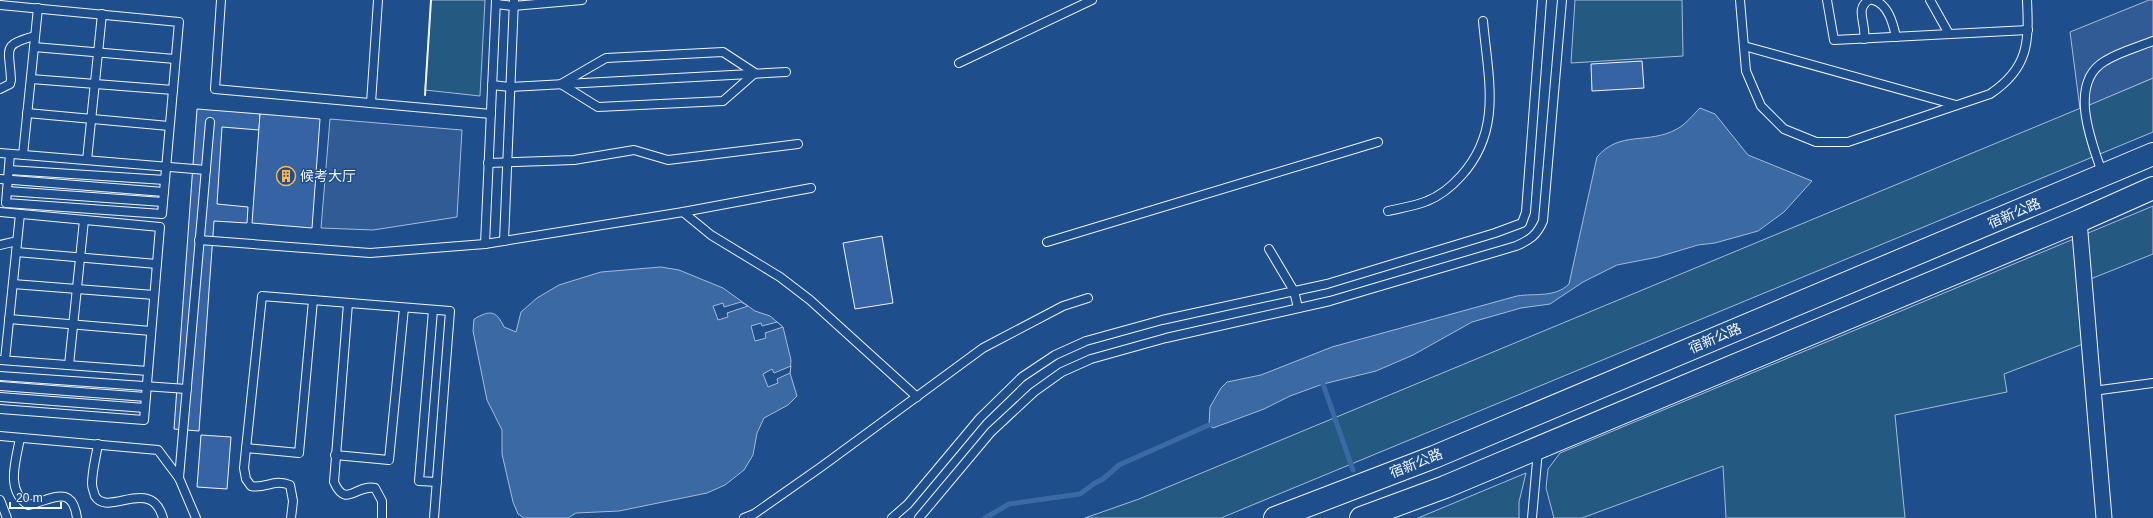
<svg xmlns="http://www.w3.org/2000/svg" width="2153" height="518" viewBox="0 0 2153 518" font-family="Arial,'Noto Sans SC',sans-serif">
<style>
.green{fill:#245a82;stroke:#a8bbd7}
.parking{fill:#305b95;stroke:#a8bbd7}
.water{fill:#3b69a3;stroke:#a8bbd7}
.pier{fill:#1f4e8c;stroke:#a8bbd7}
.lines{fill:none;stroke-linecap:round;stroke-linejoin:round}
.stream{stroke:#3b69a3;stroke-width:5}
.building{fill:#3563a3;stroke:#f2f6ff}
.lane-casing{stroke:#f2f6ff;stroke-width:10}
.street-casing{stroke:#f2f6ff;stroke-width:17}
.highway-casing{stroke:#f2f6ff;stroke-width:24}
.lane{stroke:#1f4e8c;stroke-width:8}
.street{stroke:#1f4e8c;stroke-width:15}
.highway{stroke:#1f4e8c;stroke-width:22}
.wall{stroke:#f2f6ff;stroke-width:2}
.labels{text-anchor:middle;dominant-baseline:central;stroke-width:3;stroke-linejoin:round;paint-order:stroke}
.poi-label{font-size:14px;fill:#f2f6ff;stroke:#1f4e8c;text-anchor:start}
.street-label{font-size:14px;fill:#f2f6ff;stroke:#1f4e8c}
</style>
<rect width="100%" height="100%" fill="#1f4e8c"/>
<g class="green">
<polygon points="431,0 485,0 480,96 425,90"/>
<polygon points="1575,0 1682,0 1683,56 1571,63"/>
<polygon points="2153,78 2153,132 1221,518 1085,518 1139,499"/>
<polygon points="2153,206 2153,254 2078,284 2083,344 2004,374 2007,392 1895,415 1905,518 1726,518 1723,466 1582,518 1554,518 1546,488 1548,469 1560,453"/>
<polygon points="1526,473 1519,502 1519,518 1418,518"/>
</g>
<g class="parking">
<polygon points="2149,0 2153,0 2153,78 2080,109 2070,32"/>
<polygon points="330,119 462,130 457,217 373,230 321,228"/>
</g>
<g class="water">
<path d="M1700,108l15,6 33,41 64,26 -28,31 -26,19 -43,12 -17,2 -40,12 -41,8 -34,17 -33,22 -29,4 -49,14 -59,33 -37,16 -53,13 -33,12 -26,13 -51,19 -4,-3 1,-18 11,-19 6,-6 34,-7 71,-28 185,-51c18,-3 38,2 52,-12l28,-127c23,-27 51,-12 80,-28 8,-4 16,-14 23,-21z"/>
<path d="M661,267l18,3 44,18 32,23 15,5 13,11 8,33 -1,13 7,23 -9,9 -24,13 -7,15 -4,22 -9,15 -19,15 -18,8 -88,18 -43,2 -8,5h-44l-6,-4 -5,-12 -11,-48v-24l-15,-30 -14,-69 1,-12c16,-9 22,-9 30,8l12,5 5,-20 16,-14 22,-13 42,-13z"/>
</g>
<g class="pier">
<polygon points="741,302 748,306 727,313 728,317 718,320 713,306 723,303 724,307"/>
<polygon points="777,322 783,327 765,333 766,338 755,341 751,326 761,323 762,326"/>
<polygon points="791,366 790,373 777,379 778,383 768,387 763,374 772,369 774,373"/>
</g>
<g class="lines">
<g class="stream">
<polyline points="1323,384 1353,470"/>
<polyline points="985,518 1009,504 1080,494 1095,483 1103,479 1119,465 1209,425"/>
</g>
</g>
<g class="building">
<polygon points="1642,61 1644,88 1592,91 1591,64"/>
<polygon points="197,109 260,114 259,130 222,127 217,204 248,207 247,223 214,221 199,431 174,429"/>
<polygon points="260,114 320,119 312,228 252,223"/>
<polygon points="882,236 893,303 855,309 843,243"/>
<polygon points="201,435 231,437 227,489 197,487"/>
</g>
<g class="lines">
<g class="lane-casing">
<g id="lane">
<polyline points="221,0 215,89 491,114"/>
<path d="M1740,0l6,71 15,35 23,23 32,13h32l142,-48c39,-26 39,-52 37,-94"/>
<polyline points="1827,0 1834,40 2028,30"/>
<path d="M1873,0c15,4 20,23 23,37"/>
<polyline points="1930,0 1949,34"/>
<polyline points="496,4 513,6 582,0"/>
<polyline points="0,5 179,22 162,214 6,203 10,154"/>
<path d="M1864,39c3,-15 -10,-30 5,-39"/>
<polyline points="1744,46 1956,105"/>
<polyline points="34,47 175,59"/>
<polygon points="723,52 755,73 723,101 598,107 561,84 606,58"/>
<polyline points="959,63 1092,0"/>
<polyline points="31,79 173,90"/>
<polyline points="492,85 510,87 786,72"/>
<path d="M0,89l10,-5 1,-4c-1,-31 -11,-35 24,-44"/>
<polyline points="371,103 378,0"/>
<polyline points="27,113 169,126"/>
<polyline points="0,153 206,170"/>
<polyline points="23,155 38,8"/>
<polyline points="87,160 102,14"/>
<polyline points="488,163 574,160 634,150 668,160 798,144"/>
<polyline points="9,170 165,180"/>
<path d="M2103,175c-11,-31 -36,-92 2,-114 14,-9 33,-14 48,-20"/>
<polyline points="0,179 164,192"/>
<polyline points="7,191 163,202"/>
<path d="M1388,211c13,-3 27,-5 39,-10 13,-5 25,-15 34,-25 42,-46 27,-98 22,-155"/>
<polyline points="0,212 160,227 144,420 0,409"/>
<polyline points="683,212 711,235 780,277 810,300 917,397"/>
<polyline points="199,240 370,253 485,244 683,212 811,188"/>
<polyline points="504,241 514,0"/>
<polyline points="1047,242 1378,142"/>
<polyline points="485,244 496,0"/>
<polyline points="0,245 17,241"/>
<polyline points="1269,249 1294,291 1298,308"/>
<polyline points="16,252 157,264"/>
<polyline points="13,284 154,295"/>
<path d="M348,303l-14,179c12,27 22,2 41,6l7,13v17"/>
<polyline points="433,310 419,481 437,482"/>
<polyline points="9,319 151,331"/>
<polyline points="0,360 148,371"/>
<polyline points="5,360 20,214"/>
<polyline points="69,365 84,220"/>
<polyline points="0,376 187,389"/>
<polyline points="0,386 146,397"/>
<polyline points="2093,391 2153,383"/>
<polyline points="0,397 145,408"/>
<polyline points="0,436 158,450 179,478 196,518"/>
<path d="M20,438c-4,23 -15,52 8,67 22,-4 44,-23 49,13"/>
<path d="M98,444c-2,13 -6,27 -6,40 0,4 2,8 3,12 13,22 56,-21 68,22"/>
<polyline points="246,448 299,453 313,300"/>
<polyline points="335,455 389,460 404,308"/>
<polyline points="179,478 210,122"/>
<polyline points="0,500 7,518"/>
<path d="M291,518l2,-17 -3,-16c-16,-7 -24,4 -39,1l-5,-7 -2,-11 18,-172 188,15 -16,207"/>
<polyline points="744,518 754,514 821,467 983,348 1063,306 1088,298"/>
<polyline points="892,518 908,504 980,418 1022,377 1055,355 1086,341 1162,320 1327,284 1495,233 1522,223 1526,212 1542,0"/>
<path d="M919,518l72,-86 43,-40 28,-20 29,-13 75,-21 164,-37 186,-55c14,-6 21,-11 27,-25l19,-221"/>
<polyline points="1532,518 1538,450"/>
</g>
</g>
<g class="street-casing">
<polyline id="street" points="2079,221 2104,518"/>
</g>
<g class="highway-casing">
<g id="highway">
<polyline points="1275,518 1434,457 2153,154"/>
<polyline points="1361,518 1445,487 2079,221 2153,188"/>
</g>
</g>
<use href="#lane" class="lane"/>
<use href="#street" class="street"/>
<use href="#highway" class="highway"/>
<polyline class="wall" points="425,95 431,0"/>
</g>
<defs>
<g id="building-ring" transform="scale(1)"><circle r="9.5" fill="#1f4e8c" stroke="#ffb74d" stroke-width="1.5"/><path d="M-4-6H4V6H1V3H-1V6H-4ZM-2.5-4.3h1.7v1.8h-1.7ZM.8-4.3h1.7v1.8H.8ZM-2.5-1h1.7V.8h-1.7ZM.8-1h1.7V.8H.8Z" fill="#ffb74d"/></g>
</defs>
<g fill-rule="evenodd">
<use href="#building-ring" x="286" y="176"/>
</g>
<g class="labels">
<g class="poi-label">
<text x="300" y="176">候考大厅</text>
</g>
<g class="street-label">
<text transform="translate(2014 213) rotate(-23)">宿新公路</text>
<text transform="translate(1715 338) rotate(-23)">宿新公路</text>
<text transform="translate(1416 463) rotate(-22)">宿新公路</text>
</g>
</g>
<path d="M10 502v6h51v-6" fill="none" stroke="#f2f6ff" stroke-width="2"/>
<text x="16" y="502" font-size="12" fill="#f2f6ff" stroke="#1f4e8c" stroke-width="3" paint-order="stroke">20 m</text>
</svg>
